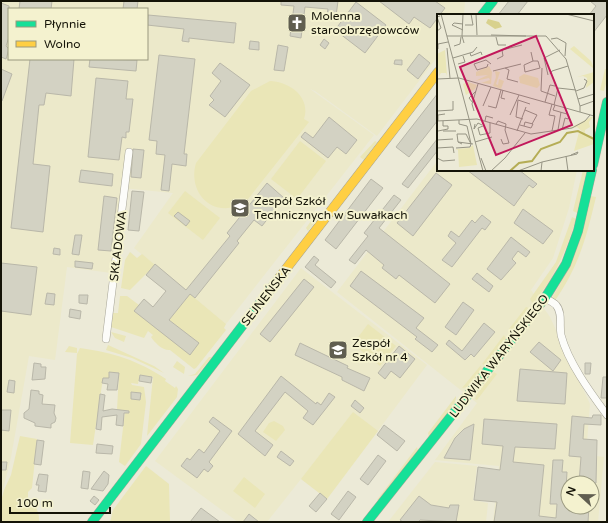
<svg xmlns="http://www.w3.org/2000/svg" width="608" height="523" viewBox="0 0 608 523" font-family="'Varela Round',sans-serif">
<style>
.built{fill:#ece9ca;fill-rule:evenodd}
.green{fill:#eae6b7;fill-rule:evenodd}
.building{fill:#d3d2c3;stroke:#b9b7a9}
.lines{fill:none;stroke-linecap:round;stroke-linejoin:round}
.street-casing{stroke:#a6a496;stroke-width:8}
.fast-casing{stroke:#a6a496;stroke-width:10}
.slow-casing{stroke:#a6a496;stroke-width:10}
.street{stroke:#fcfcf9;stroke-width:7}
.fast{stroke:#16e098;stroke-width:9}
.slow{stroke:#ffcf43;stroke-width:9}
.labels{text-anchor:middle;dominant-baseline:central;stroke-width:4;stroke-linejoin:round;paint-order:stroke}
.poi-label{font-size:12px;fill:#141307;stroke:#f4f2cf;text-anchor:start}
.street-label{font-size:12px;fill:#141307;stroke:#f4f2cf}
.inset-river{fill:none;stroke:#b5ad55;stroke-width:2}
.inset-road{fill:none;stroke:#969484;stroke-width:1}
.view{fill:#c2185b;fill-opacity:0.15;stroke:#c2185b;stroke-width:2}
.inset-edge{fill:none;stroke:#141307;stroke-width:2}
</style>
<rect width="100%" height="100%" fill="#ecead7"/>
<g class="built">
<path d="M1,1h464l-1,14h-26v41l-61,80 -62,-45 -5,-2 64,46 -148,189 -92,-76 39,-55 -51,-5 -11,85 -44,-6 -12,93 -26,-4 -18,101 -10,41zM9,9h138v50h-138z"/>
<path d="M438,160v10h139l-8,38 -16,50 -22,32 19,27 40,87 -4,51 18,2 -6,65h-105l6,-56 -64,-6 42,-57 -140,-111zM568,483h24v24h-24z"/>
<polygon points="301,268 427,365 327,499 301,479 267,522 238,522 155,461"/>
<polygon points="435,462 477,466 473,500 488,503 486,522 388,522"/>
</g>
<g class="green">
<polygon points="605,69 607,69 607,80 604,91 600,90"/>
<path d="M270,81c20,1 41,16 34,38l5,3 -68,86 -4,-2c-29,10 -49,-17 -41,-43l55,-72z"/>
<polygon points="300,141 326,161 297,199 271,179"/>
<polygon points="375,141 377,142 364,160 360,157"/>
<polygon points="583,170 587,170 577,213 573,211"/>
<polygon points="185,191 220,218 203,240 168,213"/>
<path d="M591,196l5,1c-10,42 -17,69 -42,105l-2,-2 1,-4c21,-33 30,-62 38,-100z"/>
<polygon points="316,214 319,217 308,231 306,228"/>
<path d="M572,217l4,2c-11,35 -20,55 -43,85l-3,-5 26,-37z"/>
<polygon points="130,252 137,258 142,254 155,265 130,290 121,288 125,260"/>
<path d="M190,294l36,30 -2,4 2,2 -30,38 -2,1 -24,-19c-7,1 -15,-7 -19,-13l2,-2 -5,-4 -4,7 -33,-11 2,-14h5l2,-17h7l12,9 -4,6 64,32 -30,-23z"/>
<polygon points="526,307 529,308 513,329 509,329"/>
<polygon points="368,324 396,346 380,366 353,344"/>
<polygon points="111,332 126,336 124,342 115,338"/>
<polygon points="504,335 506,339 484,365 482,364"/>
<polygon points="108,345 154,366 164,373 132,358 106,350"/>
<polygon points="69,346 77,348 77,353 65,352"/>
<path d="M80,348c34,5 57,12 86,31l-1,2 10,7 1,-2 2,3 -1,8 -30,39 6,-59 -13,-2 -2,9 -7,-1 1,2 12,2 2,15 -5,42 -16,22 -6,-4 6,-51 -8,-1 2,-37h-10v5h-6l-10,67 -23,-2 7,-89zM131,392l10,1 -1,7 -9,-1z"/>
<polygon points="209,357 212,357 197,375 188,376 195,374"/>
<polygon points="177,361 185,367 184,374 173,367"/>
<path d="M481,365l1,4c-5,7 -11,19 -20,19z"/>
<polygon points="494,372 497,374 477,400 475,399 477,394"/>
<path d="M456,396c1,11 -20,32 -27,41l-1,-4z"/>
<polygon points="353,412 378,431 327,499 301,479"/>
<polygon points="274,421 283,426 285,430 276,441 263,432 269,423"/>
<path d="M20,436l17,3 -5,49 -4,4v7c7,4 12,14 11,23h-38v-21l3,-11 7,-15z"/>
<polygon points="417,447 418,451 380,500 377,500"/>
<polygon points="146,466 169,484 170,522 110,522 113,510"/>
<polygon points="244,477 265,494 255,508 233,491"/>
</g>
<g class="building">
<polygon points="20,1 52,1 51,9 19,9"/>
<polygon points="124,1 138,1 137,9 123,9"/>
<polygon points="281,1 338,1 336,16 327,15 328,9 305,7 301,38 290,36 294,6 281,5"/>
<polygon points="379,1 435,1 445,8 430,28 414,17 409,24"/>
<polygon points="509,1 528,1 517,15 498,15"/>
<polygon points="590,1 607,1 607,15 593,33 593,15 589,15 596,6"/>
<polygon points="356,2 386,25 365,53 335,30"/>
<polygon points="1,3 9,6 9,37 6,46 9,49 6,59 1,57"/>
<polygon points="148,15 236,23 234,43 189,38 189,42 182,41 184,29 147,25"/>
<polygon points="324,39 329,43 325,49 320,45"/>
<polygon points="250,41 259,42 259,50 249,49"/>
<polygon points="278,45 288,47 284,71 274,70"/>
<polygon points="419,54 430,63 418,79 407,70"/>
<polygon points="159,55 195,59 184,154 187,154 186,166 172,164 169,191 161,190 165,155 156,154 157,141 149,140"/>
<polygon points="30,59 74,59 71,96 46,93 44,105 39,105 33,164 50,166 43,232 11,228"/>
<polygon points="90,59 137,60 136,71 89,67"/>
<polygon points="395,60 402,60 402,65 394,64"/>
<polygon points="220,63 250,85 225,117 209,105 214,100 210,96 221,81 212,73"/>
<polygon points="1,69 12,74 2,101 1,101"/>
<polygon points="96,78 128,81 126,99 133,99 129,132 126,132 126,138 122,137 119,160 88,157"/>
<polygon points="438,93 438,120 409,157 396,147"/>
<polygon points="329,117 357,140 346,154 337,147 328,158 301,137 305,132 313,138"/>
<polygon points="438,138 438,150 408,188 402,184"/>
<polygon points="133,149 144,150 141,178 131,177"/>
<polygon points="81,170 113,174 112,186 79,182"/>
<polygon points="467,170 519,170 537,184 533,188 529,185 514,206"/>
<polygon points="436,173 452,185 413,236 397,223"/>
<polygon points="371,179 383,188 336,249 325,240"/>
<polygon points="267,183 284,198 262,226 254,220 237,241 239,243 195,298 190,294 169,320 199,343 190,355 134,311 144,299 153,307 166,291 146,275 155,264 186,290 230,236 227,233"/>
<polygon points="132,191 144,192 139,231 128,230"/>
<polygon points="394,195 401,200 379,228 450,284 435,303 399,275 396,279 382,268 384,265 366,250 355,264 349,260 368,236 364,233"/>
<polygon points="104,196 117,198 111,251 98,250"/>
<polygon points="523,209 553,231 543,244 514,223"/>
<polygon points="178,212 190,221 186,226 174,216"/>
<polygon points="482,215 491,222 485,230 482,228 452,267 442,260 456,243 448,236 451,231 459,237 472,220 475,223"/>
<polygon points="75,235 82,235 79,255 72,254"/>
<polygon points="511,237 530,252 526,257 518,251 512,259 516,263 501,280 487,269"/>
<polygon points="54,248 60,249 60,255 53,254"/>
<polygon points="314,256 319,260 315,265 336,282 331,288 305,267"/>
<polygon points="75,261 93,263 92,269 75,267"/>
<polygon points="1,263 37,267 31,315 1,311"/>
<polygon points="361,271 424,318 416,328 438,345 432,352 415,339 417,337 350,286"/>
<polygon points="477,273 493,286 489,292 472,279"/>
<polygon points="304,279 314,287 270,342 260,334"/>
<polygon points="47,293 55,294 54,305 45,304"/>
<polygon points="79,295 88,295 87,304 79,303"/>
<polygon points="463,302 474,310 456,335 445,327"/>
<polygon points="70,309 81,311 80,319 69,317"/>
<polygon points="484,323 495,332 474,357 471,354 465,360 446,344 449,340 462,351"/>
<polygon points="539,342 561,360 553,371 530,352"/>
<polygon points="300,343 348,366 347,368 370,378 364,391 342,380 342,377 295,355"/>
<polygon points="399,346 415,359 400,378 391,371 385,379 378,373"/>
<polygon points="34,363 41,364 41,367 46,367 45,379 32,380"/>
<polygon points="585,363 591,363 590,374 585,374"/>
<polygon points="520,369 567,373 565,404 517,401"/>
<polygon points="109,372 119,373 117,390 107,390 108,384 102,383 103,378 109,378"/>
<polygon points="140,375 152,377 151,383 139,381"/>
<polygon points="281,376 316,404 317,402 321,405 329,393 335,397 313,425 303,418 308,411 285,392 255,431 273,445 265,456 238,434"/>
<polygon points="603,377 607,377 607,398 601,398"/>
<polygon points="9,380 15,381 14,393 7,392"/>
<polygon points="31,390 39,391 39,394 43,395 42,404 55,405 54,413 56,418 55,422 51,424 51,428 35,426 35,423 24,418 24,413 29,409"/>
<polygon points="131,392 141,393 140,400 131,399"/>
<polygon points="100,394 105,395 103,411 112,409 129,411 129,413 124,413 123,426 116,425 117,415 102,417 101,430 96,429"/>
<polygon points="355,400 364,408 360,413 351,406"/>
<polygon points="1,410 11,410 9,431 1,430"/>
<polygon points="593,415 601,415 601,425 584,424 583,439 597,440 596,483 579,483 581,457 569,456 572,416 592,418"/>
<polygon points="213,417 232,431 209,462 213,466 208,472 204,469 197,478 181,466 187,458 190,460 199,449 204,453 220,431 209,422"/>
<polygon points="484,419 557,424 555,449 515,447 513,462 544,465 539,516 556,518 557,504 550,504 553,460 563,460 562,472 567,472 565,505 568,505 568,507 589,507 588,522 494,522 497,502 474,500 478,467 500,470 503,446 482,444"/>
<polygon points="474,424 470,460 444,458 455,438 464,429"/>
<polygon points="384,425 405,441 397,451 377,435"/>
<polygon points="37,440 44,441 41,465 34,464"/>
<polygon points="97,444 113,446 112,454 96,453"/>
<polygon points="281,451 294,461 290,466 277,457"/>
<polygon points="378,455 386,461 368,485 360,479"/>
<polygon points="1,462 7,462 6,470 1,470"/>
<polygon points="83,471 90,472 88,489 81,488"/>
<polygon points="104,471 109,475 108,484 103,491 91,489"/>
<polygon points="39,474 48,475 46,492 38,491 39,485 36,485"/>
<polygon points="348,491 356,497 339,520 331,514"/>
<polygon points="320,493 327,499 316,512 309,506"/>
<polygon points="94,496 99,500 95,505 90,501"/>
<polygon points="419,496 431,505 449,508 450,505 459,505 456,522 420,520 418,522 403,522 400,520"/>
<polygon points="201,508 220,522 190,522"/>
<polygon points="249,514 259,522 243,522"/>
</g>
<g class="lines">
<g class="street-casing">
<g id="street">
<path d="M545,298c3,2 8,4 11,7 7,8 3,20 5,30 7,27 29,57 46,80"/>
<polyline points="106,339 129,152"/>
</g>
</g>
<g class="fast-casing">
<g id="fast">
<polyline points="482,15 493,1"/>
<polyline points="593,165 607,102"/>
<polyline points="92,522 279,278"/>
<polyline points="367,522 545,298 566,264 578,231 592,170"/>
</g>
</g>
<g class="slow-casing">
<polyline id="slow" points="279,278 438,72"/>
</g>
<use href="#street" class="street"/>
<use href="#fast" class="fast"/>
<use href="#slow" class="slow"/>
</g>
<defs>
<g id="church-square" transform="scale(1)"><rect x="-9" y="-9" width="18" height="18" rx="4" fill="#605e50" stroke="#f4f2cf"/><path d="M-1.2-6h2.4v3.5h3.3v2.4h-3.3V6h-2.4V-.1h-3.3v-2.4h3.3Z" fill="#fff"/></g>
<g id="school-square" transform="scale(1)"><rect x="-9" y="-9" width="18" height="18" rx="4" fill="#605e50" stroke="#f4f2cf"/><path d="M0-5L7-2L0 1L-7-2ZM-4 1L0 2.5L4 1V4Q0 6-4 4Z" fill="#fff"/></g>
</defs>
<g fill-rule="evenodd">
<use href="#church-square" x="297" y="23"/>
<use href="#school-square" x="240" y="208"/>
<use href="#school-square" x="338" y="350"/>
</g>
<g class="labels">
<g class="poi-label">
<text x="311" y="16">Molenna<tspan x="311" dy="14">staroobrzędowców</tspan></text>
<text x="254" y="201">Zespół Szkół<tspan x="254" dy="14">Technicznych w Suwałkach</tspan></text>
<text x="352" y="343">Zespół<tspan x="352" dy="14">Szkół nr 4</tspan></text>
</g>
<g class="street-label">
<text transform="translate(118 246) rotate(-83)">SKŁADOWA</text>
<text transform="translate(266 296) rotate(-52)">SEJNEŃSKA</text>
<text transform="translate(499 356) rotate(-52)">LUDWIKA WARYŃSKIEGO</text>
</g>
</g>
<g transform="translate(437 14)">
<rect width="157" height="157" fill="#ecead7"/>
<path d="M137,32l17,15 3,8 -24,-20zM8,36l2,26 -1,-3h-5l-2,3 -2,-22zM52,52l3,6 -1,12 -10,-1 9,-3 -1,-2 -14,3 13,-6 -12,1v-4zM58,57l5,1 -4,12 2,1 1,-6 5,2 -3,8 -8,-3 3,-9zM157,58v10l-8,6 1,-10 -4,-2 -6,1zM87,60l14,4 2,7 -3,3 -17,-5 -1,-6zM31,68l9,3 -2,4 -9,6 -3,-11zM154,103h2l-4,5 1,5 -5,3v4l-8,-7 -9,2zM142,118l15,7v5l-20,7zM36,131l4,20 -18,2 -1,-17 -3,-1 14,-1z" fill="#eae6b7"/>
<path d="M51,5l11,3 3,5 -7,2 -9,-6z" fill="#d8d18d"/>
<path class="inset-river" d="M73,157l9,-8 13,-2 9,-12 19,-7 7,-9 11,-2 16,8"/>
<path class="inset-road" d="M4,0l42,157M26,0l-1,22 2,7M39,0l1,21M129,0l28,7M26,10l-9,-1 -2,2 11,5M28,11h8l-2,-11M0,17l4,-3 -4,-11 3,-1M54,21l35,1M10,22h99l20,23 14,47v6M59,23l2,8h8M114,25l6,-1 9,5 -1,13M17,32l6,-2 1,-7M10,34l3,30M1,35v-5l10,-2M94,38l2,9 -9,4 1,7 15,-4 -2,-7h-5M33,39l1,3 10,-4 1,3M16,44l20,-6 4,-5M60,45l6,-3 -1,-6 20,-5M21,50l7,-2 -2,-6M51,50l-1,3 -10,3 -3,-6 12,-4 5,4M68,54l4,2 -2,9 11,3M105,54l-1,23 14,5M56,57l28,-7M113,60l2,-3 16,-5M111,61l-4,-17 16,-8M0,65l22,-1 135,38M66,76l-2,8 4,1M139,77l8,-3 3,-7 -3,-2M141,85l16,-5M81,86l-2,17 7,2M81,86l12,4M108,88l5,-17 5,1M36,89l-4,-5 7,-7M115,90l-3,11 6,1 -3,15M117,91l4,-17 18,2M118,91l-2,5 14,4M46,92l8,-19M51,92l8,2 5,-18M143,92l14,-5M88,96l12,5 -5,9M0,97l16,-1v-9M37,97l-2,-7 6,-20M73,101l9,-20M22,106v4l8,2 4,18M0,107l40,-2 54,15 41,-6 13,-7 5,-6M1,107v-6l7,-1M48,107l1,-5 7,2M38,110l-1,5 4,-6 4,2M59,110l2,-3 8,3 -1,6 4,13 -6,1 -2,-5M83,111l11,3 2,-4 -8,-2 -1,4M46,112l-5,2 2,7 10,-2v-10M121,116l3,-18M125,116l3,-12 3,1 1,-3M1,117l10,-2v-3h-5v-5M6,117h13M80,117l9,-24M0,126l16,-1M21,128l-1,-8h9l5,10M38,128l17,-5M25,130l-4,-2 15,2M0,134l16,-1 1,6M19,134l14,-1 1,-3M129,142l2,15M0,144l6,3 12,-1M44,144l5,13M54,157l14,-13 20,-25M81,157l24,-9M104,157l1,-9 35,-8 1,-2 -7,3"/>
<path class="view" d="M99,22l36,89 -76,30 -36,-88z"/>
<rect width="157" height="157" class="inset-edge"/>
</g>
<rect width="608" height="523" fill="none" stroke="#141307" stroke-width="4"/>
<rect x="8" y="8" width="140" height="52" fill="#f4f2cf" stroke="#9a997f"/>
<rect x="16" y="21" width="20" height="6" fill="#16e098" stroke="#9a997f"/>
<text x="44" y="28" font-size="12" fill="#141307">Płynnie</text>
<rect x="16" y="41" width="20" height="6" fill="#ffcf43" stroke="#9a997f"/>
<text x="44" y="48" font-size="12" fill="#141307">Wolno</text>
<g transform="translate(580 495) rotate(292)"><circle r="19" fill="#f4f2cf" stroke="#9a997f"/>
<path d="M0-3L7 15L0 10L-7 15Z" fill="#605e50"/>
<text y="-6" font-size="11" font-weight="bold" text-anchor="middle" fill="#141307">N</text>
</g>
<path d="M10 507v6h100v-6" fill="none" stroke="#141307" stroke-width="2"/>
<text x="16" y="507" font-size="12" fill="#141307" stroke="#f4f2cf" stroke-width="3" paint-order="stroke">100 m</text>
</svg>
